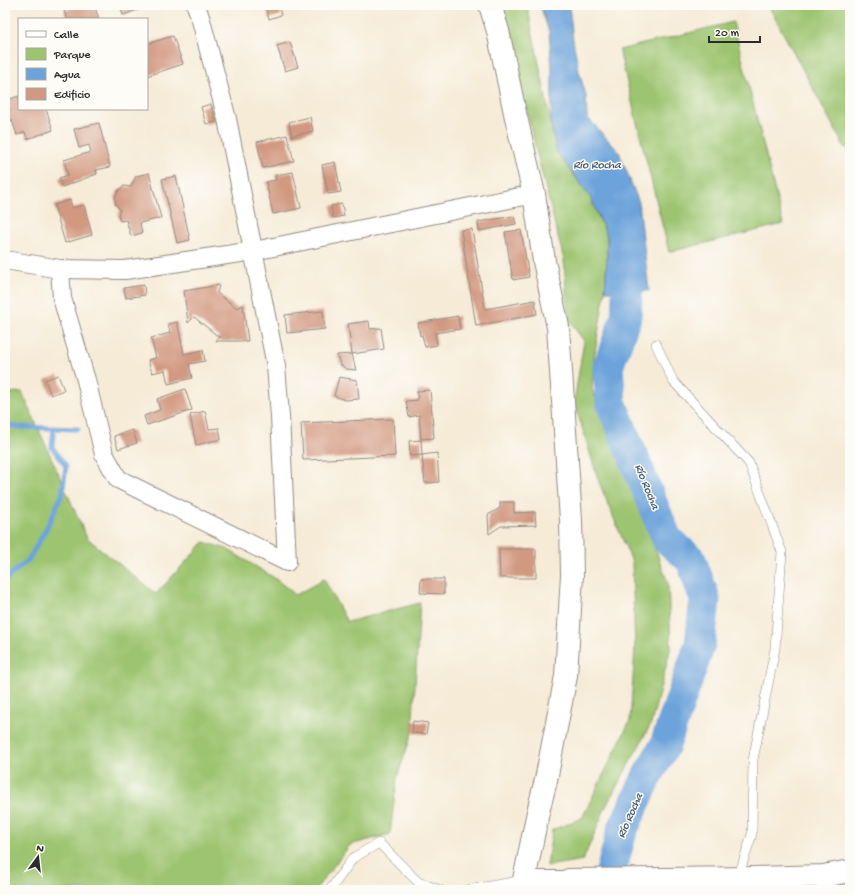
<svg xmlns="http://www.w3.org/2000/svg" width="855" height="895" viewBox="0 0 855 895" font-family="'Gochi Hand',sans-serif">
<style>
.green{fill:#9dc46f;stroke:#64784d}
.forest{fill:#7eaa62;stroke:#546a46}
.water{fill:#6ca3da;stroke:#4c6782}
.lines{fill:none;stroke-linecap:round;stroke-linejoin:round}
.stream{stroke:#6ca3da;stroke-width:5}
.river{stroke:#6ca3da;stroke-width:31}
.building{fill:#d29880}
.service-casing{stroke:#908b81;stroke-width:10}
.minor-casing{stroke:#908b81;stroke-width:20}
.tertiary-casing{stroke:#908b81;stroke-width:24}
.service{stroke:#fff;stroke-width:9}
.minor{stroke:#fff;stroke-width:18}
.tertiary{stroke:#fff;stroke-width:22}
.labels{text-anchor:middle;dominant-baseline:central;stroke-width:3;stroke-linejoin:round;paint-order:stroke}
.water-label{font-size:12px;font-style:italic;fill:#455b71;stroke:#fdfcf7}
</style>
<rect width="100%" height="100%" fill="#fdfcf7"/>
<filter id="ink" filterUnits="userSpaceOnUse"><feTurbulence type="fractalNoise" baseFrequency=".025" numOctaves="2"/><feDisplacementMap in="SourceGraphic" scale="8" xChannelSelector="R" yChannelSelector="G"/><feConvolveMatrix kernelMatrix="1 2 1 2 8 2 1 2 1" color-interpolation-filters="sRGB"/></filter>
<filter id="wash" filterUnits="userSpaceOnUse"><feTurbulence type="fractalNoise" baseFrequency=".012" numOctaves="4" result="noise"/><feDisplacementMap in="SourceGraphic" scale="16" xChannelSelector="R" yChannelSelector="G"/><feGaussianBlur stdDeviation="0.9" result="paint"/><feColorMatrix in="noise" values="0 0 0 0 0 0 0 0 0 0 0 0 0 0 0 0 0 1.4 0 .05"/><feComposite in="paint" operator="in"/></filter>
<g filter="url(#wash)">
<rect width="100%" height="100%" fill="#f6ebd7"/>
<g class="green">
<polygon points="503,5 527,5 557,152 590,197 607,236 607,257 605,291 594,358 592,389 636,497 668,583 671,647 651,724 606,806 583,860 547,866 552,830 582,818 630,721 635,648 632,562 599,482 574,402 584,341 568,319 564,260 535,146"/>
<polygon points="768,5 850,5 850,147 845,148"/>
<polygon points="733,22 783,224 669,252 619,50"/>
<polygon points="22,392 87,538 156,594 204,542 227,549 273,577 296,595 324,579 347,622 420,603 412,733 397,778 390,834 350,845 315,890 5,890 5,393"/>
</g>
<polygon class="forest" points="850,883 850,890 777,890"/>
<polygon class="water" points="540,5 569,5 573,40 579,71 586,96 587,117 619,152 639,203 649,291 605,291 607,257 607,236 590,197 557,152 551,126 552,69 549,32"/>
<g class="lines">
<g class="stream">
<polyline points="5,424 18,427 78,429"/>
<polyline points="5,580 29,559 45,531 62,495 66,466 52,447 54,428"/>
</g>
<polyline class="river" points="606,890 622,831 647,777 665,745 700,644 705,599 691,560 667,539 611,403 608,367 626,317 628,276 623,249"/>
</g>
<g id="blocks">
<g class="building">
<polygon points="80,5 94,5 99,19 67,19 64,11"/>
<polygon points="120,5 152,5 123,15"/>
<polygon points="265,5 278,5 281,15 269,19"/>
<polygon points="173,36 183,64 147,76 147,44"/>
<polygon points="290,42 298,67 285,71 277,46"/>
<polygon points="19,96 19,109 46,109 53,130 27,139 25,132 17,135 12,120 7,122 5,111 10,110 7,100"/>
<polygon points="211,104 216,122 206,124 201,107"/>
<polygon points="310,117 313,131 292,136 289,122"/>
<polygon points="99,123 110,167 96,170 97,174 62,187 59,178 68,175 64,160 91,152 89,145 79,148 74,129"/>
<polygon points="287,135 294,161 263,168 257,142"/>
<polygon points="335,162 341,192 328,194 322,165"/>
<polygon points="293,172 301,208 273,214 266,182 276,180 275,175"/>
<polygon points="149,173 161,218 140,223 142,233 131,236 126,220 120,221 118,215 120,210 116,205 115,198 118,191 124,186 131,187 136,176"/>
<polygon points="176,176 190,240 177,243 162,179"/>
<polygon points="70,200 72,208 84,205 92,235 65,243 54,205"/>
<polygon points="342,204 344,216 333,218 331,206"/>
<polygon points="514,216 516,224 479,231 478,222"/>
<polygon points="472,229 485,309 535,300 537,314 476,326 461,230"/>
<polygon points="521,230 529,277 513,280 505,232"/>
<polygon points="144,285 145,295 126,298 124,288"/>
<polygon points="219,285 217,293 237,308 243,305 248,341 216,341 219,337 194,317 188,323 184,291"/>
<polygon points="323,311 325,329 287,333 285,315"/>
<polygon points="458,316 460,329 435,333 437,345 425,347 422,335 420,336 418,323"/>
<polygon points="369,321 370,329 381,328 384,349 352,354 356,370 346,369 340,364 337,355 352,354 348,324"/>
<polygon points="177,322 184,354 203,350 205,361 189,364 192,378 168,384 165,370 152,373 148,360 156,358 151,338 170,333 168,324"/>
<polygon points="58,375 64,390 51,395 45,380"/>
<polygon points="339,377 357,380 359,399 345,400 334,396"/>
<polygon points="185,389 192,410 147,425 144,416 160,410 157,399"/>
<polygon points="430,390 434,438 421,439 419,415 409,417 406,401 418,400 417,391"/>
<polygon points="205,411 209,429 219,428 221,439 196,445 190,415"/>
<polygon points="393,419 395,456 303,460 301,423"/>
<polygon points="133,430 137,443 118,449 114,436"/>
<polygon points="421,440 422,455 410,456 409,441"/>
<polygon points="437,453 439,482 425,483 422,455"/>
<polygon points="500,502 514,502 514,513 535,512 536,525 501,526 489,534 488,515 500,508"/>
<polygon points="499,549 536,549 536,578 500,578"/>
<polygon points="421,579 444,579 444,594 420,593"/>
<polygon points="413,721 428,723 426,734 412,733"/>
</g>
</g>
</g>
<g filter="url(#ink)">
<use href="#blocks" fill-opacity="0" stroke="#908b81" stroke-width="1"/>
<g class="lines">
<g class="service-casing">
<g id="service">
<polyline points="656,344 673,381 749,463 782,552 775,649 753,760 752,834 738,878"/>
<polyline points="330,890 353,858 379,843 418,882 440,890"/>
<polyline points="467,890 524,880"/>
</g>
</g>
<g class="minor-casing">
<g id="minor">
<polyline points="5,260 60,269 125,270 254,251 534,194"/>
<polyline points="60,269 62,298 86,380 104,454 118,479 287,562 280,416 276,366 227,119 201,20 196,5"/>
<polyline points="521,890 524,880 569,880"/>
</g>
</g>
<g class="tertiary-casing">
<g id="tertiary">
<polyline points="490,5 498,31 515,113 534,194 544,261 558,327 571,520 572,575 566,676 546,780 538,812 524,880"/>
<polyline points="569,880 754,878 823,876 850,871"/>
</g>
</g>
<use href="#service" class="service"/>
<use href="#minor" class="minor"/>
<use href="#tertiary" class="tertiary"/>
</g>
</g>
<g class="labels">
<g class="water-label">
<text x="597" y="166">Río Rocha</text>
<text transform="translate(646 487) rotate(68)">Río Rocha</text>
<text transform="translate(631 816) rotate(-66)">Río Rocha</text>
</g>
</g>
<rect width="855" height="895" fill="none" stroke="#fdfcf7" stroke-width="20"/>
<rect x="18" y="18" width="130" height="92" fill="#fdfcf7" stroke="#a9a8a5"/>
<rect x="26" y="31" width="20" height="6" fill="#ffffff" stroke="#a9a8a5"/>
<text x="54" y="38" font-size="12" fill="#2b2b2b">Calle</text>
<rect x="26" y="48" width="20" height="12" fill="#9dc46f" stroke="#a9a8a5"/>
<text x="54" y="58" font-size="12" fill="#2b2b2b">Parque</text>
<rect x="26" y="68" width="20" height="12" fill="#6ca3da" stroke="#a9a8a5"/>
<text x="54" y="78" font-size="12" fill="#2b2b2b">Agua</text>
<rect x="26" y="88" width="20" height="12" fill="#d29880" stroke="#a9a8a5"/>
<text x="54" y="98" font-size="12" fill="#2b2b2b">Edificio</text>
<g transform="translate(38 857) rotate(15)" stroke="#fdfcf7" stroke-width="3" paint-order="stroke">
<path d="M0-3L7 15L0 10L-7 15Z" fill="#2b2b2b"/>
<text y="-6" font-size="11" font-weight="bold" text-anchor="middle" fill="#2b2b2b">N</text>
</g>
<path d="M709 36v6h51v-6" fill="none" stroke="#2b2b2b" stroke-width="2"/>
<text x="715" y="36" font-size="12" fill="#2b2b2b" stroke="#fdfcf7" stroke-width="3" paint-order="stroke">20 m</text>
</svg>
